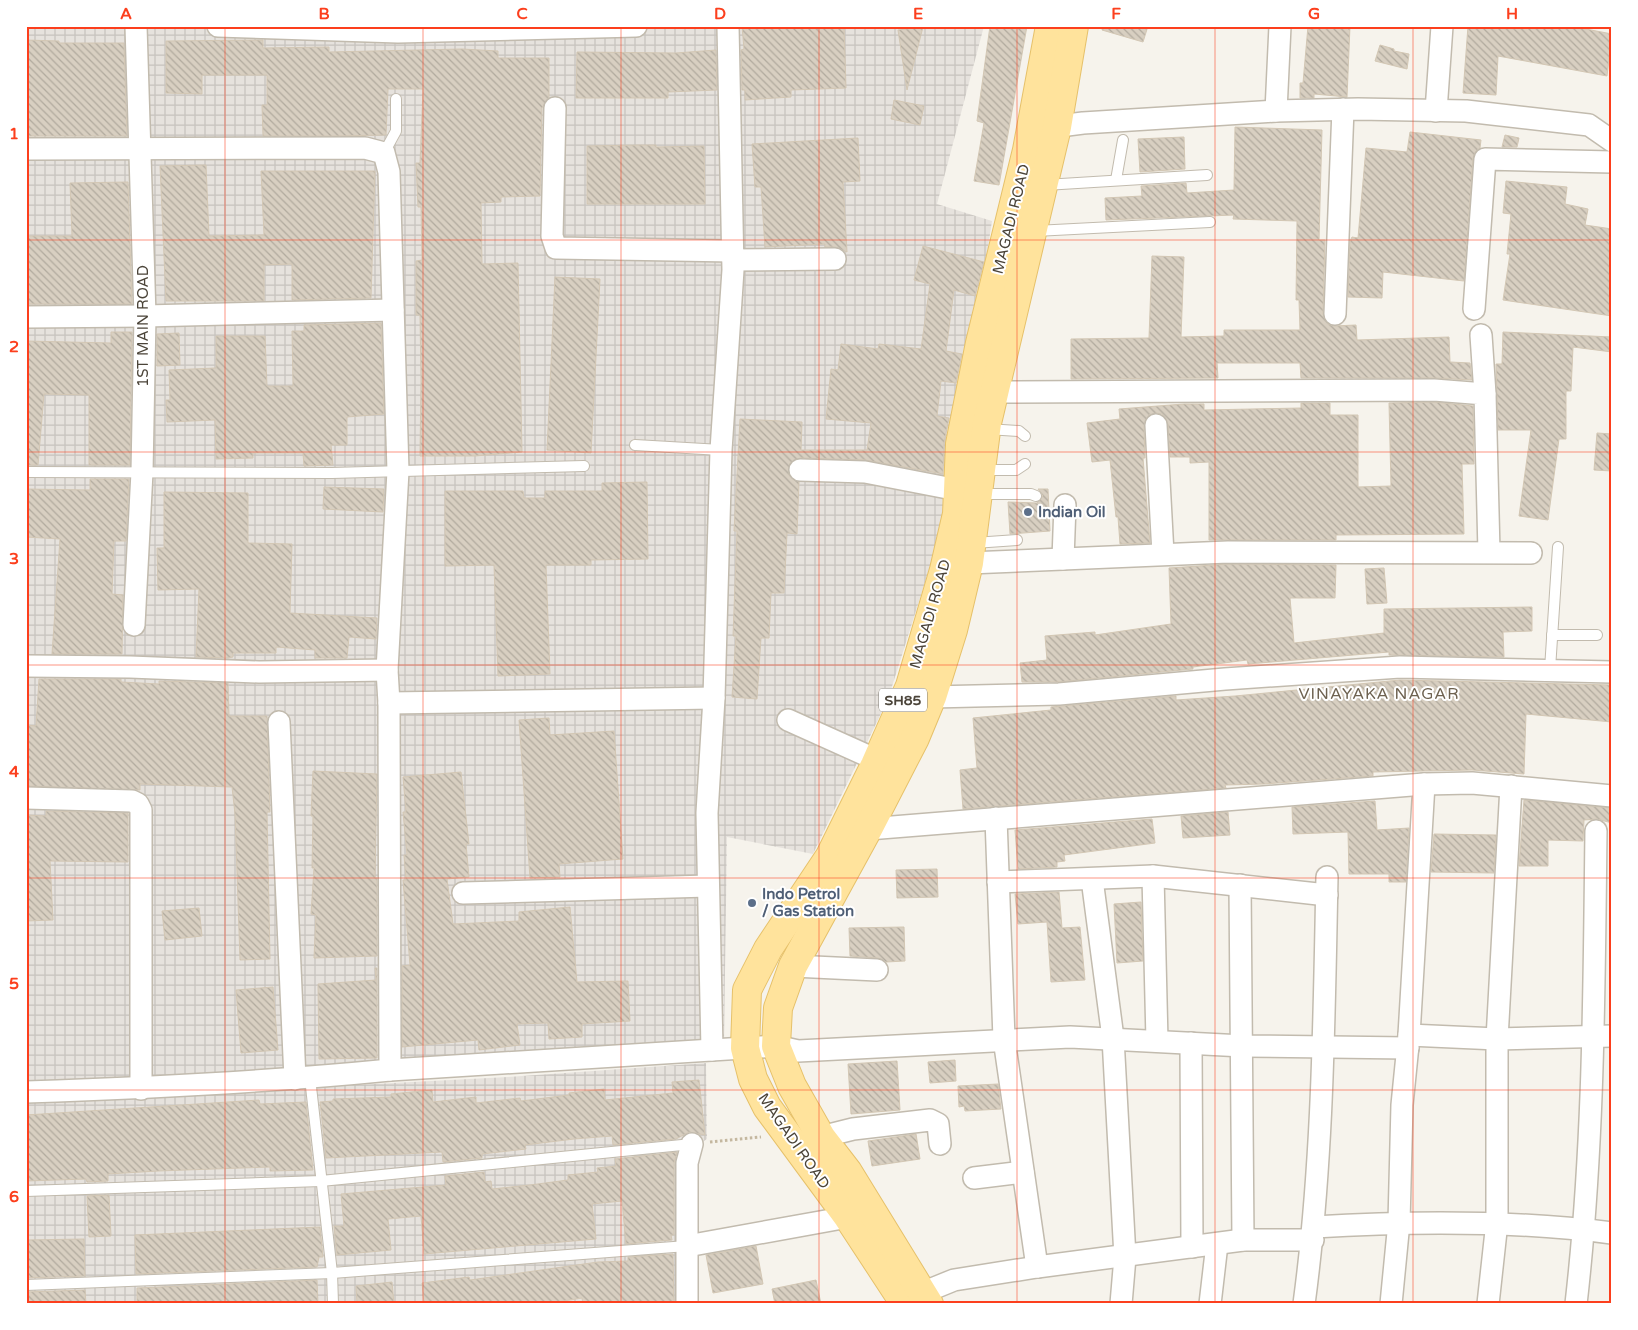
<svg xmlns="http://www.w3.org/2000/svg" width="1638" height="1330" viewBox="0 0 1638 1330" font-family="'Varela Round',sans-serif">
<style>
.industrial{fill:url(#industrial-grid)}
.building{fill:url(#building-back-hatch);stroke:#d3c7b4}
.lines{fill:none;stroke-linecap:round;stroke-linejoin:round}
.service-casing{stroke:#c2bbae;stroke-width:12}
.minor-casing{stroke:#c2bbae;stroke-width:24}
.primary-casing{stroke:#e6c16a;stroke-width:30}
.path{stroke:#c4b79f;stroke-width:3;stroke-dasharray:2.5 2.5;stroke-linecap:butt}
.service{stroke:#fff;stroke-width:10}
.minor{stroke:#fff;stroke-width:21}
.primary{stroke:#ffe39c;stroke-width:28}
.grid{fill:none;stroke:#fc3f1d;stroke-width:1;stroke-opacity:0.55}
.service-dot{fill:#5c6f8a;stroke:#fff;stroke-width:2}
.labels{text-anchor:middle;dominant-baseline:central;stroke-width:4;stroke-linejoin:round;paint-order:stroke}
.shield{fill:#fff;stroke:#817c74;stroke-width:1}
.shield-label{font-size:14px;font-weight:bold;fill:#4b4439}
.street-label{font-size:15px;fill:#4b4439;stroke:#fff}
.service-label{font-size:15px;font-weight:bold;fill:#4e5e75;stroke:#fff;text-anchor:start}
.neighbourhood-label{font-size:16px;letter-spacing:1px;fill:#6e6250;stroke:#fff}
.neatline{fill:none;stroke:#fc3f1d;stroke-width:2}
.grid-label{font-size:16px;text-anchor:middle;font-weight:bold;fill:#fc3f1d}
</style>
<defs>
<pattern id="industrial-grid" width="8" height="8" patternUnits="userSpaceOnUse" patternTransform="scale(1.25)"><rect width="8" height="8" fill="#e6e2dd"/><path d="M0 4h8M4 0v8" fill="none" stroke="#c7c3be"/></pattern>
<pattern id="building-back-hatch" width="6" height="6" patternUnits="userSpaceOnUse" patternTransform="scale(1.25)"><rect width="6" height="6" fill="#d8cfc1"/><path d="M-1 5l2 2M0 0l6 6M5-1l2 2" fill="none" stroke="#b1aa9e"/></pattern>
</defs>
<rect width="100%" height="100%" fill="#f6f3ec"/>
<g class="industrial">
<polygon points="26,26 984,26 937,204 992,221 948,510 888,699 813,854 727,837 724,1040 301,1071 26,1084"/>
<polygon points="706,1063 707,1139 686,1153 683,1304 26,1304 26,1102 508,1077"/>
</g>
<g class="building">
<polygon points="742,26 844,26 846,88 791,90 791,97 745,100 745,90 742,90 741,50 744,49"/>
<polygon points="990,26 1027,26 999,185 974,181 984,123 977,121"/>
<polygon points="1103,26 1148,26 1143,42 1102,30"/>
<polygon points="1308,26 1350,26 1347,97 1314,94 1314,98 1300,98 1300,83 1303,83"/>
<polygon points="1468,26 1516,29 1516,26 1570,26 1612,34 1607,76 1498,56 1496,95 1463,93"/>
<polygon points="923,27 907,90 898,30"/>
<polygon points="26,40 59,41 59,43 124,43 127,136 26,136"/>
<polygon points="263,40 263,48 329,47 329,52 462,49 498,51 498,58 549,58 549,97 542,108 540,196 501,197 501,202 481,203 482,264 518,263 522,452 475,456 420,456 421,380 420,315 416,315 416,261 422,260 421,207 418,207 416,163 420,163 423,89 388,89 386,135 336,136 263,136 262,105 267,105 267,75 202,75 202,94 166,93 166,41"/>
<polygon points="1380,45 1394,49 1394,51 1409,54 1407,69 1375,61"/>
<polygon points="716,50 717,90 668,92 668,98 576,98 577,52 676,53"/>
<polygon points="894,100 924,106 920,125 891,119"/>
<polygon points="1235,127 1322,130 1319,240 1325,240 1323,314 1328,324 1334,326 1356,325 1357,340 1449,337 1450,362 1470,363 1472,380 1434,378 1301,378 1300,363 1217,363 1218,378 1071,379 1071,339 1149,338 1152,256 1184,257 1181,337 1224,336 1224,330 1300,330 1299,300 1296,300 1297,221 1233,219 1234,215 1106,220 1105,198 1142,196 1141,186 1186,183 1187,193 1234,190"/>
<polygon points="1410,132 1481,140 1480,148 1475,152 1473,158 1464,281 1383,272 1382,298 1348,297 1350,241 1352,237 1358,238 1366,148 1407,152"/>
<polygon points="1505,135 1519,138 1517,147 1502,147"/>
<polygon points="1184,137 1185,169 1140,172 1138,139"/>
<polygon points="858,138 860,181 843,182 847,252 835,247 825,247 825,244 765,247 761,187 755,187 752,144"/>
<polygon points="640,145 656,145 656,147 704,146 705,204 587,204 587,146"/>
<polygon points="206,165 209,236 264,235 261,171 375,171 371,298 292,300 292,264 264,265 264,301 166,301 160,166"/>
<polygon points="1506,181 1567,187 1565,204 1588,209 1585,225 1612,229 1612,316 1503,300 1510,254 1507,254 1511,214 1503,213"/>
<polygon points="128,182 132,304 26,304 26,236 72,236 70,183"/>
<polygon points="923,246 984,262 975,296 954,290 946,351 962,354 956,383 941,381 937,416 949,418 944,443 943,474 865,460 800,458 790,463 789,475 799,482 797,534 787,533 784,593 771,593 769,638 761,638 757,699 732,697 736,636 733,636 737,531 734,531 740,419 802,422 801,450 867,450 871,423 826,419 831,369 838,370 841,344 878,349 879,344 921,349 930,284 914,280"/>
<polygon points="555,277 600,279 591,453 547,450"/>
<polygon points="381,323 384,414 347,417 347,445 331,445 333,465 304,466 303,453 253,453 253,458 216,459 215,420 167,422 166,400 170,400 169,370 216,368 216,336 265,336 267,386 293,386 292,331 304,331 304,325"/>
<polygon points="111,332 132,332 130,465 89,465 89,395 44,394 38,465 26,465 26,341 111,343"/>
<polygon points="1503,332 1612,337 1612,352 1573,347 1571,391 1566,391 1566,439 1559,439 1548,520 1519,516 1531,430 1498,430 1496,364 1502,364"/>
<polygon points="179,333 180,365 157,366 157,334"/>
<polygon points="1434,402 1473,406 1474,464 1462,464 1464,534 1336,535 1336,540 1209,540 1209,462 1190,463 1190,457 1170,457 1168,424 1162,414 1156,413 1149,415 1144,426 1145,458 1143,458 1150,543 1120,544 1118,517 1116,517 1110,460 1092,462 1087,423 1120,419 1119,409 1184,404 1204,404 1204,410 1301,408 1301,403 1330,403 1330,415 1358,415 1358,487 1391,486 1389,403"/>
<polygon points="1597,433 1612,434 1612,471 1594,470"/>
<polygon points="90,479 129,479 126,541 114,541 112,594 123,595 122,654 52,654 60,539 26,537 26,489 90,490"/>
<polygon points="647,482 648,559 591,560 591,565 546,565 550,674 498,676 494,565 445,566 445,491 523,491 524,498 545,498 545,491 602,491 602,483"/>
<polygon points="324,487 384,489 383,512 323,509"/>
<polygon points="1038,489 1048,489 1050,531 1010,534 1008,502 1037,503 1043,496"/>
<polygon points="164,492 248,493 248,543 292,544 290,613 377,618 376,639 349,637 347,658 315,658 315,650 276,647 276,653 233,653 233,657 228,658 196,657 199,589 158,590 157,548 164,548"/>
<polygon points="1228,564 1336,565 1335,598 1290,598 1294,643 1384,633 1384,609 1532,607 1532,631 1503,632 1504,657 1389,655 1389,652 1248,664 1247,660 1193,667 1193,669 1058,682 1022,682 1020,663 1047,660 1045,636 1095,632 1095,635 1171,624 1169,568"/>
<polygon points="1384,568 1387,603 1367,604 1365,569"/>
<polygon points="39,679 121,679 121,682 159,684 159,681 228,683 229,716 267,716 270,812 267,812 270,959 240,960 235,814 232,787 140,784 140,790 26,786 26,725 36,726"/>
<polygon points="1400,680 1612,685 1612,722 1526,714 1524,774 1472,770 1373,772 1373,776 1264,784 1225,785 1226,788 963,809 960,770 977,768 973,718 1051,710 1051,707 1176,696 1176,700 1235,696"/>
<polygon points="549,718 550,735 614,731 623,859 559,864 560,877 530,878 519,720"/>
<polygon points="313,771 377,774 375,878 377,878 377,956 314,958 316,915 311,914 314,868 312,868 313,816 311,816"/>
<polygon points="461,772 469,844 466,844 469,877 447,879 453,924 519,921 519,912 570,907 577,982 628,981 630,1021 582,1024 582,1037 549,1039 548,1023 517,1024 520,1045 479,1050 478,1040 402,1047 402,966 410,965 403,880 406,880 404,855 407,855 403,812 406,812 403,777"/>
<polygon points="1524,800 1612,808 1612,823 1597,819 1584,820 1583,841 1548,840 1548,866 1519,866"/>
<polygon points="1375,801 1377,830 1409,828 1406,882 1389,882 1389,874 1349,874 1348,832 1293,834 1292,807"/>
<polygon points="46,811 128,813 128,862 50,861 53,920 26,921 26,815 46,816"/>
<polygon points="1228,812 1230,835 1183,838 1181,816"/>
<polygon points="1152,819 1155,843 1064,855 1065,861 1057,862 1057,867 1018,869 1015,830"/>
<polygon points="1434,834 1496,835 1494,873 1431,872"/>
<polygon points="937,869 938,897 897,898 896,870"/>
<polygon points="1059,892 1062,928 1080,927 1085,980 1051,982 1047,922 1018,924 1015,894"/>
<polygon points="1141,902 1143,961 1117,963 1114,904"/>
<polygon points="199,908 202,936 165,940 162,911"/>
<polygon points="904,927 905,961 886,962 878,958 850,956 849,928"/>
<polygon points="375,968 377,968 377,1058 319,1059 318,984 376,980"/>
<polygon points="273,987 278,1050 241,1053 236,990"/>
<polygon points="955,1060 956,1081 930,1083 928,1062"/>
<polygon points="897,1061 900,1110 851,1114 848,1064"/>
<polygon points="699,1080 705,1135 689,1132 676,1139 613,1145 612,1136 574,1139 525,1145 526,1149 482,1154 482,1158 443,1162 442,1152 326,1158 320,1102 333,1101 333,1099 391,1097 391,1094 432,1090 433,1102 476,1097 476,1103 520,1098 521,1101 569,1095 569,1093 604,1089 605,1100 673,1093 672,1082"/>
<polygon points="998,1084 1001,1109 965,1111 964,1106 959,1107 958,1086"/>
<polygon points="259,1100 260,1104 306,1102 313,1170 270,1171 270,1167 158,1171 108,1174 108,1181 87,1182 86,1179 26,1181 26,1115"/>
<polygon points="916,1134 920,1159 872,1166 868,1141"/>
<polygon points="677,1152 674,1163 674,1235 671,1235 672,1240 626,1244 622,1201 592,1204 596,1239 424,1254 421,1216 388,1219 391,1250 337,1255 334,1226 344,1226 341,1194 446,1185 445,1176 484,1172 485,1182 491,1181 492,1189 530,1185 568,1180 568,1175 598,1172 597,1168 616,1166 615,1159"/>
<polygon points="109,1195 111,1236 89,1237 87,1196"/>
<polygon points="320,1227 323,1257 319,1257 317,1267 136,1274 135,1235"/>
<polygon points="84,1239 85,1276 26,1278 26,1240"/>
<polygon points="756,1246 763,1284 713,1293 706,1255"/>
<polygon points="673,1254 674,1304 583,1304 582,1298 545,1304 424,1304 422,1283 469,1277 470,1280 598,1262 628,1261 628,1257"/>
<polygon points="317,1280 318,1304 137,1304 137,1288"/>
<polygon points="816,1280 821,1304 775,1304 772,1289"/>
<polygon points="392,1282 394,1304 357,1304 356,1286"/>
<polygon points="85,1290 86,1304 26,1304 26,1292"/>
</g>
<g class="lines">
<g class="service-casing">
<g id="service">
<polyline points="384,153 396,131 396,99"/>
<polyline points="1116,180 1123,140"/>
<polyline points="1045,185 1207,175"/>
<polyline points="1035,231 1210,222"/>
<polyline points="987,429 1019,431 1025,436"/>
<polyline points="635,445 721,450"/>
<polyline points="983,470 1016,470 1025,464"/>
<polyline points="26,472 332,473 584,466"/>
<polyline points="979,494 1031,494 1036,496"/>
<polyline points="974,543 1017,540"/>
<polyline points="1552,635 1597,635"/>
<polyline points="1550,669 1558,547"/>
<polyline points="310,1078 332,1273 333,1304"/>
<polyline points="26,1191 321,1181 692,1144"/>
<polyline points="26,1285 332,1273 687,1246"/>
</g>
</g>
<g class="minor-casing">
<g id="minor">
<polyline points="218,26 398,32 636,26"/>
<polyline points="555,108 552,236 556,248 733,251"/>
<polyline points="1276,111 1280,26"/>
<polyline points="1436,111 1442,26"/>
<polyline points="1044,128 1083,123 1276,111 1358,109 1466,111 1589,125 1612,141"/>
<path d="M26,149l339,-1 19,5 5,19 9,299 -11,199 2,33 1,367c-121,12 -242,18 -364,22"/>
<polyline points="733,260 835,259"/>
<polyline points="1474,309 1485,159 1612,162"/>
<polyline points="1335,314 1343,109"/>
<polyline points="26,317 145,316 393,310"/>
<polyline points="1481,335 1485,394"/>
<polyline points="994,392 1434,390 1485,394 1489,552"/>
<polyline points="1156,425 1163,554"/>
<polyline points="800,470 865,472 958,490"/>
<polyline points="1063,559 1065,505"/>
<polyline points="969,563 1228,552 1531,553"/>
<polyline points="134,625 142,472 145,316 136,26"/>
<polyline points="26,666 130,667 259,672 387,670"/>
<polyline points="932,697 1059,694 1225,679 1400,667 1612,672"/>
<polyline points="389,703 714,698"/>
<polyline points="788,720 877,760"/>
<polyline points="279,722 295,1079"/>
<polyline points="26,798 132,801 138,804 141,810 141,1089"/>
<polyline points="996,818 1004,1039 1037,1267"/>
<polyline points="868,829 1424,784 1472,783 1612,796"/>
<polyline points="1153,876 1157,1041"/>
<polyline points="1092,879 1113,1038 1125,1257 1121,1304"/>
<polyline points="998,882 1153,876 1327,895"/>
<polyline points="1240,885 1243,1240"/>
<polyline points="463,893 708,886"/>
<polyline points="793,966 877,970"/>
<polyline points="1409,1035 1497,1039 1612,1036"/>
<polyline points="1191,1043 1192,1247"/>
<polyline points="712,1050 707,813 714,698 721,450 733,270 728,26"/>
<polyline points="390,1070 776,1046 798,1051 1070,1037 1243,1046 1408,1048"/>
<polyline points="821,1137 853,1129 930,1120 938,1124 940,1144"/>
<polyline points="974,1178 1023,1172"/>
<path d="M1314,1227c99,-6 198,-7 298,6"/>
<polyline points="687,1246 848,1217"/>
<polyline points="922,1293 954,1280 1037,1267 1243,1240 1313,1240"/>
<polyline points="687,1304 687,1163 692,1144"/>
<polyline points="1210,1304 1217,1244"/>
<path d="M1304,1304c19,-141 20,-285 23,-427"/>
<polyline points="1391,1304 1399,1222 1402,1105 1409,1035 1424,784"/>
<polyline points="1488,1304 1497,1222 1497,1039 1511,786"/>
<path d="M1576,1304c18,-157 18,-315 20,-473"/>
</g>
</g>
<g class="primary-casing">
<g id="primary">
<polyline points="905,1304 848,1217 767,1107 753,1079 745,1048 747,990 768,949 830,856 875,765 910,686 944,570 957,514 960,444 980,343 1027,150 1050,26"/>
<polyline points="929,1304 848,1172 821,1137 792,1086 776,1046 778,1008 793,966 868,829 915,738 932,697 953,630 969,563 987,423 1057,127 1074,26"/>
</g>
</g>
<polyline class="path" points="710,1142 761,1137"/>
<use href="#service" class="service"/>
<use href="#minor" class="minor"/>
<use href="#primary" class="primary"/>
</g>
<path class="grid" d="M225,26v1278M423,26v1278M621,26v1278M819,26v1278M1017,26v1278M1215,26v1278M1413,26v1278M26,240h1586M26,452h1586M26,665h1586M26,878h1586M26,1090h1586"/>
<g class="service-dot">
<circle cx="1028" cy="512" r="5"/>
<circle cx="752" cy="903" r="5"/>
</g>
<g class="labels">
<rect class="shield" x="879" y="688.5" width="48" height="23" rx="4"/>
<g class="shield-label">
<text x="903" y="700">SH85</text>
</g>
<g class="street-label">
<text transform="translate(1011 219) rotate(-76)">MAGADI ROAD</text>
<text transform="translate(143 326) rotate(-90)">1ST MAIN ROAD</text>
<text transform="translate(930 614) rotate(-74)">MAGADI ROAD</text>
<text transform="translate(794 1141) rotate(55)">MAGADI ROAD</text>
</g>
<g class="service-label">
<text x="1038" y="512">Indian Oil</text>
<text x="762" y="894">Indo Petrol<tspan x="762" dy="17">/ Gas Station</tspan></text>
</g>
<g class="neighbourhood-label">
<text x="1379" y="694">VINAYAKA NAGAR</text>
</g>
</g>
<rect width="1638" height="1330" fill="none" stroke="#ffffff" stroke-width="55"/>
<rect x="28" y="28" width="1582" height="1274" class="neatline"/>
<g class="grid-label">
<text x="126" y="19">A</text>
<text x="324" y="19">B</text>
<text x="522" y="19">C</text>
<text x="720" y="19">D</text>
<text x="918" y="19">E</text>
<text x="1116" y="19">F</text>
<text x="1314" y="19">G</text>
<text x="1512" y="19">H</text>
<text x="14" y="139">1</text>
<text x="14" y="352">2</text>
<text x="14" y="564">3</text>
<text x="14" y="777">4</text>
<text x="14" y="989">5</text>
<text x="14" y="1202">6</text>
</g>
</svg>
